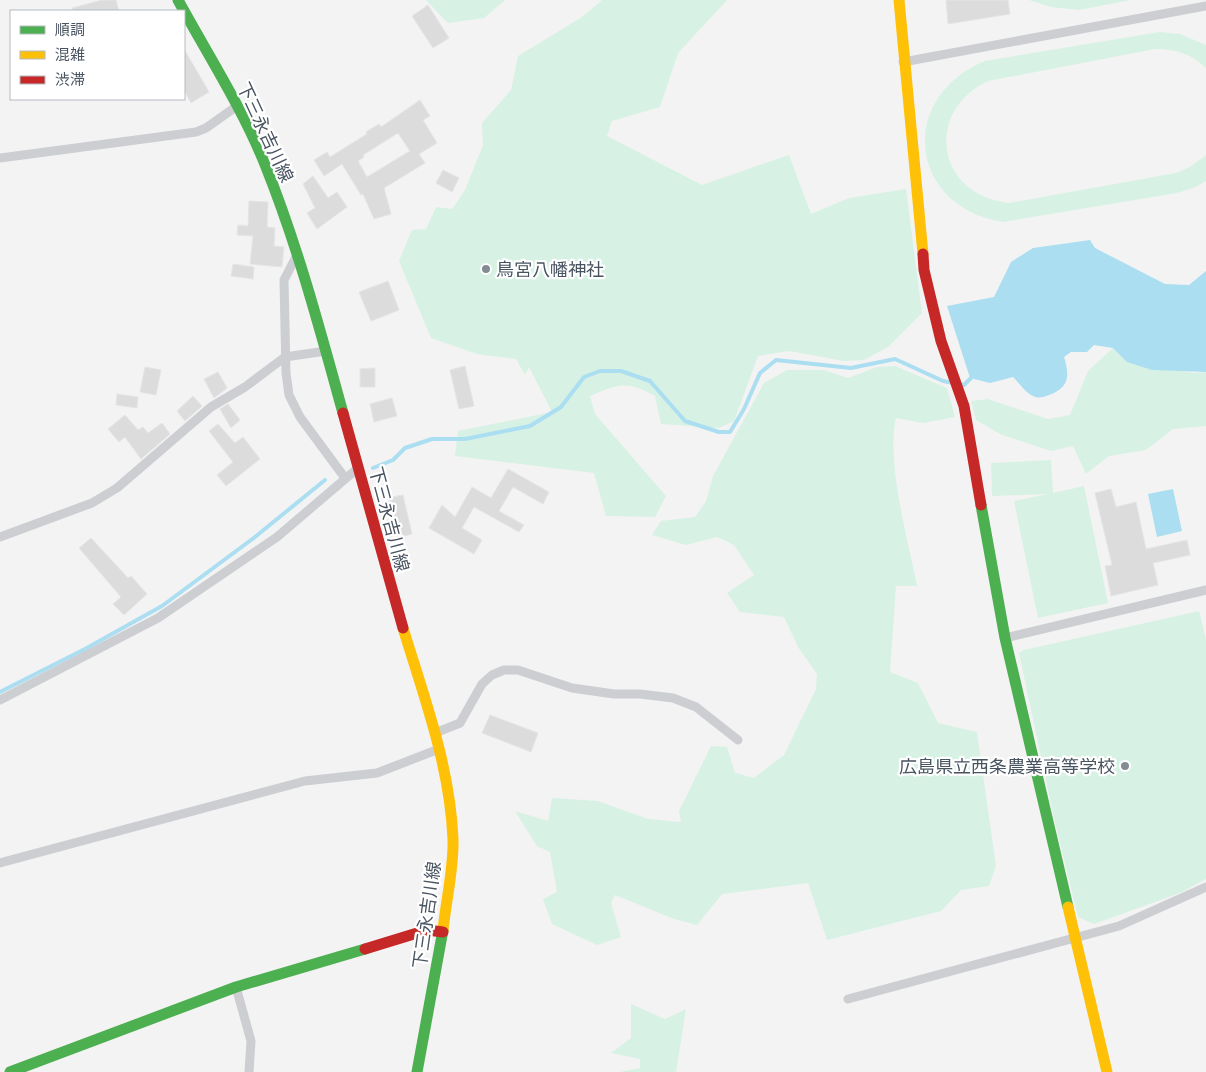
<svg xmlns="http://www.w3.org/2000/svg" width="1206" height="1072" viewBox="0 0 1206 1072" font-family="'Exo 2','Noto Sans JP',sans-serif">
<style>
.green{fill:#d7f2e4}
.water{fill:#abdef1}
.lines{fill:none;stroke-linecap:round;stroke-linejoin:round}
.stream{stroke:#abdef1;stroke-width:4}
.building{fill:#dcdcdd;stroke:#e4e5e6;fill-rule:evenodd}
.street{stroke:#ccced2;stroke-width:9}
.fast{stroke:#4caf50;stroke-width:11}
.slow{stroke:#ffc107;stroke-width:11}
.jam{stroke:#c62828;stroke-width:11}
.poi-dot{fill:#848c94;stroke:#fff;stroke-width:2}
.labels{text-anchor:middle;dominant-baseline:central;stroke-width:4.5;stroke-linejoin:round;paint-order:stroke}
.street-label{font-size:18px;fill:#495461;stroke:#fff}
.poi-label{font-size:18px;fill:#495461;stroke:#fff;text-anchor:start}
</style>
<rect width="100%" height="100%" fill="#f3f3f3"/>
<g class="green">
<polygon points="426,0 505,0 484,18 448,23"/>
<path d="M602,0h125l-49,53 -18,54 -48,14 -5,15 95,49 87,-30 22,59 38,-16 57,-9 16,124 -34,34 -24,13 -20,1 -55,-10 -31,5 -24,65 -15,7 -58,-4 -6,-28c-28,-16 -37,-12 -65,0l5,18 71,82 -11,21 -49,-1 -12,-43 -139,-17 3,-25 94,-19 -23,-45 -4,8 -9,-16 -39,-5 -46,-16 -32,-77 13,-31 14,-1 10,-22 16,2 13,-19 18,-45 -1,-22 29,-33 7,-34 64,-39z"/>
<polygon points="1029,0 1131,0 1079,10 1051,7"/>
<path d="M1160,32l20,2 26,11v23c-14,-14 -31,-19 -51,-19l-167,32c-65,31 -51,115 21,122l167,-30 14,-6 16,-12v26l-10,6 -19,6 -174,29c-95,-15 -106,-125 -18,-161z"/>
<polygon points="1113,348 1127,362 1193,373 1206,372 1206,426 1173,429 1146,450 1109,456 1086,474 1073,446 1051,451 1002,435 976,420 971,401 988,399 1048,419 1070,415 1088,371"/>
<path d="M895,366l52,22 8,29 -32,6 -27,-5c-10,44 12,122 21,168h-21l-6,86 28,11 20,40 39,9 19,134 -7,20 -28,4 -20,21 -114,29 -19,-57 -86,11 -25,31 -23,-6 -59,-24 -4,8 10,34 -24,8 -45,-21 -9,-25 14,-7 -7,-40 -13,-6 -22,-35 33,10 4,-23 46,3 50,18 33,3 -2,-11 32,-65 16,1 8,26 19,5 30,-23 32,-66 1,-15 -19,-27 -14,-30 -44,-5 -13,-19 27,-18 -20,-30 -17,-8 -31,8 -34,-10 9,-14 34,-4 11,-16 7,-25 51,-93 23,-13h37l24,8 29,-11z"/>
<polygon points="1051,460 1053,493 1084,486 1108,603 1038,618 1014,501 1048,494 992,496 991,463"/>
<polygon points="1199,611 1206,639 1206,879 1180,893 1094,924 1078,917 1055,823 1019,653 1024,650"/>
<polygon points="631,1004 665,1019 686,1009 676,1072 620,1072 640,1068 640,1059 611,1053 631,1038"/>
</g>
<g class="water">
<path d="M1090,240l5,8 70,36 24,1 17,-14v101l-54,-2 -25,-8 -14,-14 -19,-3 -7,7h-16l-7,5c6,19 5,31 -15,38 -6,2 -10,4 -16,1 -7,-3 -14,-13 -20,-19l-23,6 -20,-5 -23,-72 47,-9 17,-35 22,-14z"/>
<polygon points="1173,489 1182,531 1157,537 1148,494"/>
</g>
<g class="lines">
<g class="stream">
<polyline points="373,468 393,460 405,448 432,439 465,439 530,426 561,407 584,377 600,371 621,371 650,381 685,421 719,432 730,432 744,409 760,373 776,360 851,368 895,359 943,381 964,385 974,375"/>
<polyline points="0,692 85,649 162,606 255,537 325,480"/>
</g>
</g>
<g class="building">
<polygon points="102,0 116,0 119,11 73,11 72,8"/>
<polygon points="946,0 1008,0 1010,14 948,24"/>
<polygon points="428,5 449,38 433,48 412,16"/>
<polygon points="184,49 209,92 191,103 184,90"/>
<path d="M420,100l10,16 -7,4 14,23 -18,11 6,9 -41,25 7,26 -17,5 -11,-25 -2,1 -19,-31 -18,12 -10,-16 13,-8 3,5 37,-23 -1,-2 13,-8 2,3zM398,133l12,18 -43,26 -9,-16 6,-4 -1,-2z"/>
<polygon points="443,170 459,178 452,192 436,183"/>
<polygon points="313,176 328,198 337,192 347,207 317,229 307,213 315,208 303,184"/>
<polygon points="249,201 268,202 267,227 275,228 274,246 284,247 282,267 250,264 253,236 237,235 238,225 248,226"/>
<polygon points="233,264 254,267 253,279 231,276"/>
<polygon points="388,281 399,310 371,321 359,292"/>
<polygon points="465,366 474,406 459,409 450,370"/>
<polygon points="145,367 161,370 156,395 140,392"/>
<polygon points="375,368 375,387 360,387 360,369"/>
<polygon points="218,372 227,388 214,398 204,379"/>
<polygon points="117,394 138,397 137,408 116,405"/>
<polygon points="193,396 202,406 185,421 177,411"/>
<polygon points="392,398 397,416 374,422 370,404"/>
<polygon points="228,404 240,420 231,428 220,409"/>
<polygon points="125,415 138,430 143,427 148,433 162,423 170,434 141,459 125,437 119,442 108,429"/>
<polygon points="218,424 235,443 243,437 260,459 226,486 217,475 233,462 209,431"/>
<polygon points="508,469 549,492 543,504 513,487 499,511 524,525 519,532 474,507 462,528 482,540 474,554 429,528 442,505 455,517 472,487 491,498"/>
<polygon points="1111,489 1116,507 1136,502 1146,549 1187,540 1190,555 1153,563 1158,585 1111,596 1105,566 1112,565 1095,493"/>
<polygon points="403,495 412,534 397,538 388,498"/>
<polygon points="91,538 128,578 131,576 147,594 124,615 113,604 121,597 79,548"/>
<polygon points="490,715 538,733 531,752 482,733"/>
</g>
<g class="lines">
<g class="street">
<polyline points="903,62 1206,6"/>
<polyline points="0,158 196,132 206,128 237,106"/>
<polyline points="297,255 284,280 286,373 289,395 300,417 345,478"/>
<polyline points="0,537 92,503 117,488 211,407 245,387 285,357 326,351"/>
<polyline points="1005,638 1206,590"/>
<polyline points="0,700 158,618 277,537 358,468"/>
<polyline points="435,733 460,723 482,684 492,675 504,670 518,670 572,688 614,694 640,694 673,698 696,707 738,740"/>
<polyline points="0,863 305,781 377,773 439,749"/>
<polyline points="236,987 251,1041 249,1072"/>
<polyline points="848,999 1119,926 1206,887"/>
</g>
<g class="fast">
<path d="M178,0c30,55 65,109 88,167 32,80 54,163 77,246"/>
<polyline points="981,505 1005,638 1068,907"/>
<polyline points="10,1072 236,987 365,949"/>
<polyline points="417,1072 443,930"/>
</g>
<g class="slow">
<polyline points="899,0 923,254"/>
<path d="M403,628c21,69 47,138 50,211 1,29 -7,61 -10,91"/>
<polyline points="1068,907 1107,1072"/>
</g>
<g class="jam">
<polyline points="923,254 924,270 941,341 964,406 981,505"/>
<polyline points="343,413 403,628"/>
<polyline points="365,949 427,930 443,932"/>
</g>
</g>
<g class="poi-dot">
<circle cx="486" cy="269" r="5"/>
<circle cx="1125" cy="766" r="5"/>
</g>
<g class="labels">
<g class="street-label">
<text transform="translate(266 132) rotate(65)">下三永吉川線</text>
<text transform="translate(390 519) rotate(75)">下三永吉川線</text>
<text transform="translate(426 915) rotate(-82)">下三永吉川線</text>
</g>
<g class="poi-label">
<text x="496" y="269">鳥宮八幡神社</text>
<text x="1115" y="766" text-anchor="end">広島県立西条農業高等学校</text>
</g>
</g>
<rect x="10" y="10" width="175" height="90" fill="#ffffff" stroke="#b6bbc0"/>
<rect x="20" y="26" width="25" height="8" fill="#4caf50" stroke="#b6bbc0"/>
<text x="55" y="35" font-size="15" fill="#495461">順調</text>
<rect x="20" y="51" width="25" height="8" fill="#ffc107" stroke="#b6bbc0"/>
<text x="55" y="60" font-size="15" fill="#495461">混雑</text>
<rect x="20" y="76" width="25" height="8" fill="#c62828" stroke="#b6bbc0"/>
<text x="55" y="85" font-size="15" fill="#495461">渋滞</text>
</svg>
